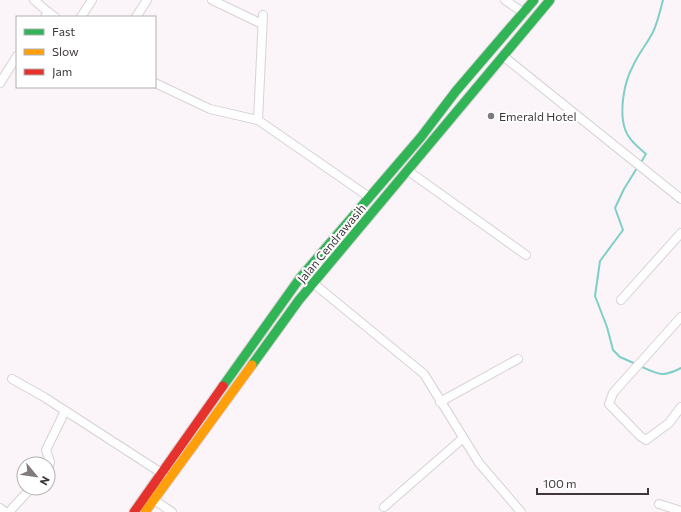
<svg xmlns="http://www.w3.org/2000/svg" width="681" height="512" viewBox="0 0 681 512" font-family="Commissioner,sans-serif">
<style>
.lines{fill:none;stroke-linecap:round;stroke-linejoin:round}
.stream{stroke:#7fcfc6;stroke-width:2}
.street-casing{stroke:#d7d2d5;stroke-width:10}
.fast-casing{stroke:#d7d2d5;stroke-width:11}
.slow-casing{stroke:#d7d2d5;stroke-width:11}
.jam-casing{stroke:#d7d2d5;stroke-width:11}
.street{stroke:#fefefe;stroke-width:8}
.fast{stroke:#30b455;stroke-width:9}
.slow{stroke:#ff9f0a;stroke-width:9}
.jam{stroke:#e5322d;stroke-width:9}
.poi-dot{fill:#807a7e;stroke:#fff;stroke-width:1.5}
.labels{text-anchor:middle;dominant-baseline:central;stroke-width:4;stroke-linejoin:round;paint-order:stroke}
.poi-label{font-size:12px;fill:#3e383b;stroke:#fff;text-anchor:start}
.street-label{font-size:12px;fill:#3e383b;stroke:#fff}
</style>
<rect width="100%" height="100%" fill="#fbf5f9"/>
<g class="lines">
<g class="stream">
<path d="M640,164l6,-10c-8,-7 -18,-15 -21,-25 -6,-18 -1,-47 8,-63 5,-12 14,-22 20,-34 5,-11 7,-21 10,-32"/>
<polyline points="636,364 620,357 613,350 607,327 595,296 600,261 623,230 615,208 624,189 637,168"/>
<path d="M640,366c18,8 22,12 41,2"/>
</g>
<g class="street-casing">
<g id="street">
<polyline points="34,0 48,12"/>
<polyline points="212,0 262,24"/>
<polyline points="505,0 524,13"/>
<polyline points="45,17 48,12 55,17"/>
<polyline points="81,17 92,0"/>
<polyline points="136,17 147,0"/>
<polyline points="503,56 681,199"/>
<polyline points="0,83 17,56"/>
<polyline points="155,83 210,109 258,120 369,197"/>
<polyline points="258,120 263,15"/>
<polyline points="407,170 526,255"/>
<polyline points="313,283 424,374 479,463 521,512"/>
<polyline points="621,300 681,233"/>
<polyline points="681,317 613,393 609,404 640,436 646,440 669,423 681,407"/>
<polyline points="12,379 44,397 163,474"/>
<polyline points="440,402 518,359"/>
<polyline points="48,469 50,462 46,450 65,411"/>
<polyline points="154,500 172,512"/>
<polyline points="659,504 681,511"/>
<polyline points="384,507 462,439"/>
<polyline points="0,508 5,512"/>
<polyline points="9,512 31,488"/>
</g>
</g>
<g class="fast-casing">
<g id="fast">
<polyline points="252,365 299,300 550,0"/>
<polyline points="223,386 300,278 421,137 456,91 534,0"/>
</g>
</g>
<g class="slow-casing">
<polyline id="slow" points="145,512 252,365"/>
</g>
<g class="jam-casing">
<polyline id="jam" points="134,512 223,386"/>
</g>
<use href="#street" class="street"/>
<use href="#fast" class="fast"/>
<use href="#slow" class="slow"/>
<use href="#jam" class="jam"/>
</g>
<circle class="poi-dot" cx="491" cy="116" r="4"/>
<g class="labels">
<g class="poi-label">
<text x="499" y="116">Emerald Hotel</text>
</g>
<g class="street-label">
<text transform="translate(331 243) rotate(-50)">Jalan Cendrawasih</text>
</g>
</g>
<rect x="16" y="16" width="140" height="72" fill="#ffffff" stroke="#b2afb1"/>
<rect x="24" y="29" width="20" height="6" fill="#30b455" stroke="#b2afb1"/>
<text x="52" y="36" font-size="12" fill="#3e383b">Fast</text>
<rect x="24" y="49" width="20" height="6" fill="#ff9f0a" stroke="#b2afb1"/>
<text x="52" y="56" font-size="12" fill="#3e383b">Slow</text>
<rect x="24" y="69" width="20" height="6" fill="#e5322d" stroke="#b2afb1"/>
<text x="52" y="76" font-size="12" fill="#3e383b">Jam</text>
<g transform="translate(36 476) rotate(119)"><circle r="19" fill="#ffffff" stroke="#b2afb1"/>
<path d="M0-3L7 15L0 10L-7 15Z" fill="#807a7e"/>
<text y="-6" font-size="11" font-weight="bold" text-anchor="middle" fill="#3e383b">N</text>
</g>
<path d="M537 488v6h111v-6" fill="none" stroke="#3e383b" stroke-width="2"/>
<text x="543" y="488" font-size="12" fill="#3e383b" stroke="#ffffff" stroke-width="3" paint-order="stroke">100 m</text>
</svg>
